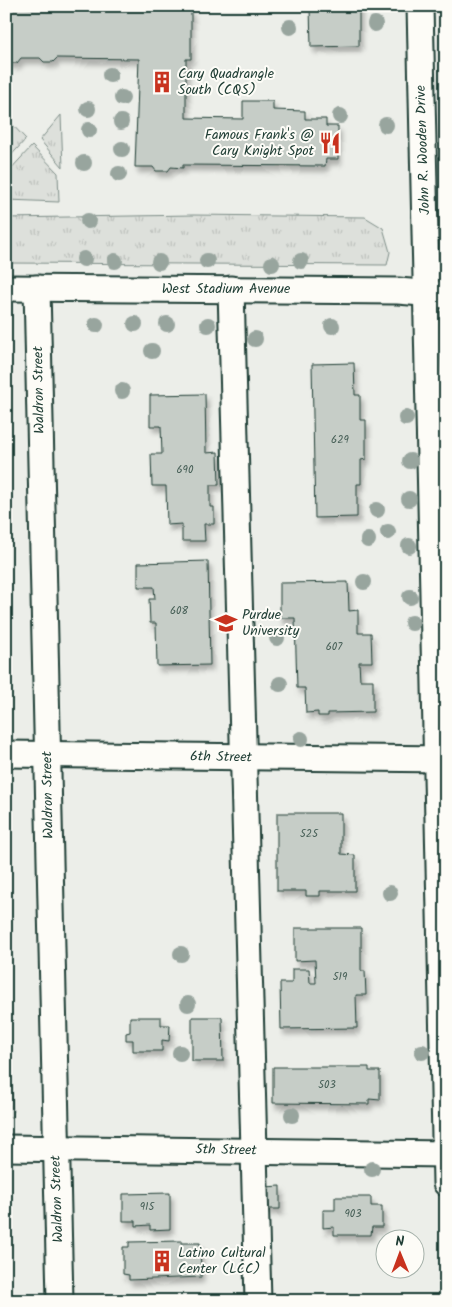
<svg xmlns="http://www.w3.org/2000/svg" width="452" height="1307" viewBox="0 0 452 1307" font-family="Kalam,sans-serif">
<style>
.built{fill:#eceee9;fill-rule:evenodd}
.grass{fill:url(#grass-tufts);stroke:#7e8e88}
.building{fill:#c6cdc7;stroke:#1f3d34;filter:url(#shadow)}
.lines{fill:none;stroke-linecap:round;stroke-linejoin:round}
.minor-casing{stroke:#1f3d34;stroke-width:29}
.minor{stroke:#fdfcf7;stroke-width:25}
.tree{fill:#98a59e}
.labels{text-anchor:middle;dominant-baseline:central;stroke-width:4;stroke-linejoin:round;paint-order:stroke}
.number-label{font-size:11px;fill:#496159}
.poi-label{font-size:14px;fill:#1f3d34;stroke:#fdfcf7;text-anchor:start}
.street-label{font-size:14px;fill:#1f3d34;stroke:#fdfcf7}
</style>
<defs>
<pattern id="grass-tufts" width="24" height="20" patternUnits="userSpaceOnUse" patternTransform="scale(1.25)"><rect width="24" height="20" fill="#dde0db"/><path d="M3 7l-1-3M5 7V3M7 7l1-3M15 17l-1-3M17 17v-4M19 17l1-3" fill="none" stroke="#bdc1bd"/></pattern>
<filter id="shadow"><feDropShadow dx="3" dy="5.5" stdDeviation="2.5" flood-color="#0004"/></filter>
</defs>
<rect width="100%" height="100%" fill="#fdfcf7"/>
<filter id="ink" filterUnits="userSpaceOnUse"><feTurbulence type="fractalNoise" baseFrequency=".02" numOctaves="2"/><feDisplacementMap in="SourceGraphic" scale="10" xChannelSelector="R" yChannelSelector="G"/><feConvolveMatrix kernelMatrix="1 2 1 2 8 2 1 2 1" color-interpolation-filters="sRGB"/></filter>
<g filter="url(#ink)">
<path class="built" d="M6,6h440v1295h-440zM384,1240h30v30h-30z"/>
<g class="grass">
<polygon points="61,115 63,167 40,140"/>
<polygon points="6,118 26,139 6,161"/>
<polygon points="32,146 58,173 59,202 7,200 7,173"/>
<polygon points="193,215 365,217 383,228 390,252 387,265 6,263 6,218"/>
<polygon points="6,1056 11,1056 13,1117 6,1117"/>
</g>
<g class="building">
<polygon points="8,6 42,9 44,6 55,6 57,9 64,10 188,8 188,11 191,11 191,59 186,59 186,118 243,119 243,101 273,101 273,110 305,111 305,119 326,119 326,126 338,126 338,159 326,159 325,166 183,165 183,168 171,167 168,171 156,171 153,167 135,167 139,59 57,58 53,62 44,62 40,58 21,58 17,63 10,63 6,60"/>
<polygon points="310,6 359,6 359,46 311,47"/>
<polygon points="354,363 355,395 360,395 360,420 366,420 366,459 361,460 361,484 357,484 357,517 315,518 312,364"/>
<polygon points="205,394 206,453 218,452 219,485 210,485 210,507 214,507 214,524 204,524 205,541 182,541 182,524 167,525 166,486 152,486 151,454 162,454 161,426 150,426 150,395"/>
<polygon points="208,561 210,665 157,666 156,623 150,623 149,599 155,599 154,587 138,587 138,563"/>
<polygon points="348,582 349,611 358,610 358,633 371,633 372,662 359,662 360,680 373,680 373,712 328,713 328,716 318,716 318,712 306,713 305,688 297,688 295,618 280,618 280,583"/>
<polygon points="277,813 341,813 341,854 355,855 355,891 320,891 320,896 306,896 306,891 277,891"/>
<polygon points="295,928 361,928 361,971 365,971 366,995 356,995 357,1028 281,1029 280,983 292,983 292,969 309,969 310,983 316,983 315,960 295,961"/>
<polygon points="130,1017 161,1017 161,1025 170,1025 169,1041 162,1040 162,1051 133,1051 133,1040 126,1040 126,1033 130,1032"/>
<polygon points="192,1017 222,1017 223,1061 192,1061"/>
<polygon points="273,1067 369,1067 369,1071 380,1071 380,1100 369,1099 369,1104 273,1103"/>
<polygon points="280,1186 280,1209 265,1209 265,1187"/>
<polygon points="170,1193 170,1229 150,1230 150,1225 136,1226 136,1221 123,1221 123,1194"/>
<polygon points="335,1197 371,1197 371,1206 382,1206 382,1227 372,1227 371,1235 334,1235 334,1227 323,1228 323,1210 335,1210"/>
<polygon points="181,1241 181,1243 200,1243 201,1277 129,1280 129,1275 123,1274 123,1247 129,1247 129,1242"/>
</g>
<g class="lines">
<g class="minor-casing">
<g id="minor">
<polyline points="420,6 446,1183"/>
<polyline points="6,288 398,291 446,295"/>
<polyline points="37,288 60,1301"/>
<polyline points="231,289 258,1301"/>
<polyline points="6,754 446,759"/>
<polyline points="6,1148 446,1154"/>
</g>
</g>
<use href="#minor" class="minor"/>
</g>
<g class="tree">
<circle cx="375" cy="24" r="8"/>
<circle cx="290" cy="27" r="8"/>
<circle cx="110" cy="75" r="8"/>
<circle cx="122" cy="98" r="8"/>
<circle cx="88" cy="109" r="8"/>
<circle cx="340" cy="116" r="8"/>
<circle cx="121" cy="122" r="8"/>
<circle cx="386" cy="125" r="8"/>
<circle cx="89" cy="130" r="8"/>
<circle cx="122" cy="149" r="8"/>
<circle cx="84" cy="163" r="8"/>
<circle cx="119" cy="174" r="8"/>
<circle cx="88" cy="221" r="8"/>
<circle cx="84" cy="259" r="8"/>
<circle cx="115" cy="261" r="8"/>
<circle cx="207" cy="261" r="8"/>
<circle cx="301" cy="261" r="8"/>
<circle cx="159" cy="262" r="8"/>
<circle cx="272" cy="264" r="8"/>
<circle cx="135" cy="324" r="8"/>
<circle cx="167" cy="324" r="8"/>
<circle cx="96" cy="325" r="8"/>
<circle cx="208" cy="325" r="8"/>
<circle cx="332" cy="326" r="8"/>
<circle cx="255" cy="339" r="8"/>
<circle cx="152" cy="351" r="8"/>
<circle cx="122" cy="391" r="8"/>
<circle cx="406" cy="418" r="8"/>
<circle cx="410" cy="461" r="8"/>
<circle cx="409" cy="499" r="8"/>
<circle cx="377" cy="510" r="8"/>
<circle cx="388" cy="532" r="8"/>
<circle cx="368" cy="540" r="8"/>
<circle cx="409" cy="546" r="8"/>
<circle cx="364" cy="582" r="8"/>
<circle cx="410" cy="597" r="8"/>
<circle cx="412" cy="623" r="8"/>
<circle cx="277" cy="638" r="8"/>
<circle cx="280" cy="684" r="8"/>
<circle cx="301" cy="739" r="8"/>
<circle cx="390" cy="893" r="8"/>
<circle cx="181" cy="954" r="8"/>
<circle cx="188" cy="1004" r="8"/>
<circle cx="422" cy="1052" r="8"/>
<circle cx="180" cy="1053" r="8"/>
<circle cx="292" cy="1115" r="8"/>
<circle cx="372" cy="1169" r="8"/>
</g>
</g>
<defs>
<g id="building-bare" transform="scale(1.725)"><path d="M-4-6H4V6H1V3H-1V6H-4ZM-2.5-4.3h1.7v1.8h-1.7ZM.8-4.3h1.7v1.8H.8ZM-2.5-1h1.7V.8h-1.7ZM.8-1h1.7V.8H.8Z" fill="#c8321e" stroke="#fdfcf7" stroke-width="2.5" paint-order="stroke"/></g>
<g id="restaurant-bare" transform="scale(1.725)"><path d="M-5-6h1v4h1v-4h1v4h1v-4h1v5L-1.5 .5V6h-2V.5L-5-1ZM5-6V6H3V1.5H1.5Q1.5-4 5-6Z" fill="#c8321e" stroke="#fdfcf7" stroke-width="2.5" paint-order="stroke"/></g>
<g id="university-bare" transform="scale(1.725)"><path d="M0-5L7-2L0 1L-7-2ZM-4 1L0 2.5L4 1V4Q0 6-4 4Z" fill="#c8321e" stroke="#fdfcf7" stroke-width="2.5" paint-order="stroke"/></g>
</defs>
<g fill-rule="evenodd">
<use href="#building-bare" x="162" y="82"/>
<use href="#restaurant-bare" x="330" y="143"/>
<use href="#university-bare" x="226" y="623"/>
<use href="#building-bare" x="162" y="1261"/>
</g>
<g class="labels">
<g class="number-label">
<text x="340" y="440">629</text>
<text x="185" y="470">690</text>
<text x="179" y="611">608</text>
<text x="334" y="647">607</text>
<text x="309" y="834">525</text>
<text x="340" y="977">519</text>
<text x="327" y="1085">503</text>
<text x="147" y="1207">915</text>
<text x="353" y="1214">903</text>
</g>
<g class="poi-label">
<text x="178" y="74">Cary Quadrangle<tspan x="178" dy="16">South (CQS)</tspan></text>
<text x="314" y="135" text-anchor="end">Famous Frank's @<tspan x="314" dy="16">Cary Knight Spot</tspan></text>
<text x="242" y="615">Purdue<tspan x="242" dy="16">University</tspan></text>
<text x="178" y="1253">Latino Cultural<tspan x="178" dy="16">Center (LCC)</tspan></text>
</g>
<g class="street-label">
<text transform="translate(423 150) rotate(-92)">John R. Wooden Drive</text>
<text x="226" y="289">West Stadium Avenue</text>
<text transform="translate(39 390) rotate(-91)">Waldron Street</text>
<text transform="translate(221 757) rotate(1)">6th Street</text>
<text transform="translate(48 795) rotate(-91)">Waldron Street</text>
<text transform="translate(226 1150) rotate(1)">5th Street</text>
<text transform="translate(57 1199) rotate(-92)">Waldron Street</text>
</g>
</g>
<rect width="452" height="1307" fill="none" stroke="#fdfcf7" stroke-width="25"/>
<rect x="12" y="12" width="427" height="1282" fill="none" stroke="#1f3d34" stroke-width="2" filter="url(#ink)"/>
<g transform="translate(400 1254) rotate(359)"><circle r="24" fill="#fdfcf7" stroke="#a4b0a9"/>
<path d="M0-4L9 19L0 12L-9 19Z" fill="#c8321e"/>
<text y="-8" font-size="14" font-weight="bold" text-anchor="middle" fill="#1f3d34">N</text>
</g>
</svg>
